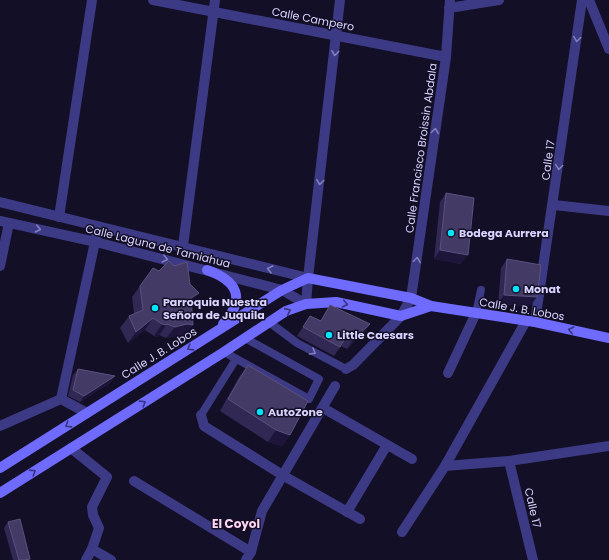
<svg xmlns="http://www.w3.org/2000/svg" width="609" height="560" viewBox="0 0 609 560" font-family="Poppins,sans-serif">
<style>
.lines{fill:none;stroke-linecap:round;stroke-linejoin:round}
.service{stroke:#3d3a85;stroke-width:8}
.pedestrian{stroke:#3d3a85;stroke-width:10}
.minor{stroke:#3d3a85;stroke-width:10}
.tertiary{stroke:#3d3a85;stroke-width:10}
.secondary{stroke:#6f6bff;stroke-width:10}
.wall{fill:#312854}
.shaded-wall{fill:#1d163a}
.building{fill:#433a66;stroke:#5a527e}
.oneway{stroke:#837fbc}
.oneway2{stroke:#38347d}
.poi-dot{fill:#00e5ff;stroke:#130f26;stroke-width:1.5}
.labels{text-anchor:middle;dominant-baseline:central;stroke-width:3;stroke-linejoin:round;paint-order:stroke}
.street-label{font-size:11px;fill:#d9d4ff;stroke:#130f26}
.poi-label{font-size:11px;font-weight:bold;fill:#d9d4ff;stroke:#130f26;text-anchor:start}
.neighbourhood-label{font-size:12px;font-weight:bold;fill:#ffd6f0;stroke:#130f26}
</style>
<rect width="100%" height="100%" fill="#130f26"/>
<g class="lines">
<g class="service">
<polyline points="476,313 481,290"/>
<polyline points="269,322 297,343 346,369"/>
<polyline points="224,352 309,399 319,379 245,338"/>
<polyline points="201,415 236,359"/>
</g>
<g class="pedestrian">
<polyline points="71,448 107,477 92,507 93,515 99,528 92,549"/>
<polyline points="347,512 387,445"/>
</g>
<g class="minor">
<polyline points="153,0 446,57"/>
<polyline points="589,0 609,49"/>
<polyline points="449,8 499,0"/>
<polyline points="0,202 308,278"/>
<polyline points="554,205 609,211"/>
<polyline points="59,217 92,0"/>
<polyline points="0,221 96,242 282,290 306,304"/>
<polyline points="183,246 215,0"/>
<polyline points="0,266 9,223"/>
<polyline points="535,322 582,0"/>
<polyline points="346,369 353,365 401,316 411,298"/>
<polyline points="448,373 476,313"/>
<polyline points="61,399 98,228"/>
<polyline points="61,399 87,413"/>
<polyline points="323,408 412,459"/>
<polyline points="201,415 204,426 284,476 360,519"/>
<polyline points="0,426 61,399"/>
<polyline points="509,461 533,560"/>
<polyline points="445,466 509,461 609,446"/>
<polyline points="134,481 251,552"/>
<polyline points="402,532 445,466 526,321"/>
<polyline points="86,560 92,549 111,560"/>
<polyline points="246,560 251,552 262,511 335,386"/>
</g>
<g class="tertiary">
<polyline points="411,298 446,57 450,0"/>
<polyline points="306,304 308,278 340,0"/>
</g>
<g class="secondary">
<path d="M207,270c31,11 39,29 16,54"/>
<polyline points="0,468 282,290 308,278 411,298 431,306 535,322 609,338"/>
<polyline points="0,493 224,352 286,311 306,304 336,302 401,316 431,306"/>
</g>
</g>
<g class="wall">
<polygon points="446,193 461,264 434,259 440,202"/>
<polygon points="507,259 530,306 498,304 501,268"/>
<polygon points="190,284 199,293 191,303 185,337 179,336 166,338 159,335 158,337 154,336 145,330 128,343 120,328 129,316 134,314 132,297 140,286"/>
<polygon points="330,305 370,324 364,333 347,349 341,346 334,356 297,336 310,316 320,321"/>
<polygon points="248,365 290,435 282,446 268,442 220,411 239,377"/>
<polygon points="78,369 115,376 110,383 80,402 68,396 73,375"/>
<polygon points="8,522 30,559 29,560 13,560 4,528"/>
</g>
<g class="shaded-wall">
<polygon points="440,250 468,255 461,264 434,259"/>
<polygon points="199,293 191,304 191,298"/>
<polygon points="504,295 537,297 530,306 498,304"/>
<polygon points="153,318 145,330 128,343 136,332"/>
<polygon points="162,324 167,324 158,337 154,336"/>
<polygon points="187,324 193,325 185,337 179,336 166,338 175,327"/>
<polygon points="370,324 364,333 347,349 353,340"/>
<polygon points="115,376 110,383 80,402 84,396"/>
<polygon points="276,430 290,435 282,446 268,442"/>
</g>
<g class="building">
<polygon points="446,193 474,198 468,255 440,250"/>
<polygon points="507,259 541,265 537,297 504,295"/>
<polygon points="169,261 174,266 187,262 190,284 199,293 191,298 193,325 187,324 175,327 167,324 166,325 162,324 153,318 136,332 129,316 143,310 140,286 153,268 159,271"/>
<polygon points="330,305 370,324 353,340 346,336 340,347 303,327 310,316 321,321"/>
<polygon points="248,365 308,401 290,435 276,430 228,399"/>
<polygon points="78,369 115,376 84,396 73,390"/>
<polygon points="20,519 30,559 25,560 19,560 8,522"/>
</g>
<defs><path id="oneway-chevron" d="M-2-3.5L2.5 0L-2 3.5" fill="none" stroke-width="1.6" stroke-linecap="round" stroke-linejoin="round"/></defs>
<g class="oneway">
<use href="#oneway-chevron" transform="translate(577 39) rotate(98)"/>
<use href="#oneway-chevron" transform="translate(335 53) rotate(97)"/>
<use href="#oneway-chevron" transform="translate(435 131) rotate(-82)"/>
<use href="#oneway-chevron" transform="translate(559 167) rotate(98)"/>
<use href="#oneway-chevron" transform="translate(320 182) rotate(97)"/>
<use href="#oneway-chevron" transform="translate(38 229) rotate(13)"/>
<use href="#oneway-chevron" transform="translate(165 259) rotate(14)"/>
<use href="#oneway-chevron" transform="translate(417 260) rotate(-82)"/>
<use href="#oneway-chevron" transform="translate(270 269) rotate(-166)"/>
<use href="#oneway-chevron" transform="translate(313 352) rotate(30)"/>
</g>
<g class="oneway2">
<use href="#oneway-chevron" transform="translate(345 304) rotate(12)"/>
<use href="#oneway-chevron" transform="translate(288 311) rotate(-24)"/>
<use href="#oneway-chevron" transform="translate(571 330) rotate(-168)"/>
<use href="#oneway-chevron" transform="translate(190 348) rotate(148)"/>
<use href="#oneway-chevron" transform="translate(143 403) rotate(-32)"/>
<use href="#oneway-chevron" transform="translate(68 425) rotate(148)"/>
<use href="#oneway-chevron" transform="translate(33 472) rotate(-32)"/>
</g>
<g class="poi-dot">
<circle cx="451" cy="233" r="4"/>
<circle cx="516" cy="289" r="4"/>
<circle cx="155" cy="308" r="4"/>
<circle cx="329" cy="335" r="4"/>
<circle cx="260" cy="412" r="4"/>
</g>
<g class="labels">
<g class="street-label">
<text transform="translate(313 19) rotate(11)">Calle Campero</text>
<text transform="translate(421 148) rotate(-82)">Calle Francisco Broissin Abdala</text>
<text transform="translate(548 160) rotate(-82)">Calle 17</text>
<text transform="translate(158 246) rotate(14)">Calle Laguna de Tamiahua</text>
<text transform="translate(522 309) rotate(10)">Calle J. B. Lobos</text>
<text transform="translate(159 353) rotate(-32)">Calle J. B. Lobos</text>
<text transform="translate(533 508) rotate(77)">Calle 17</text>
</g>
<g class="poi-label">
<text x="459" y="233">Bodega Aurrera</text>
<text x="524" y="289">Monat</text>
<text x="163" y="302">Parroquia Nuestra<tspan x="163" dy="13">Señora de Juquila</tspan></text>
<text x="337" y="335">Little Caesars</text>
<text x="268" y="412">AutoZone</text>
</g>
<g class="neighbourhood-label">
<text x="236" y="523">El Coyol</text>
</g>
</g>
</svg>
